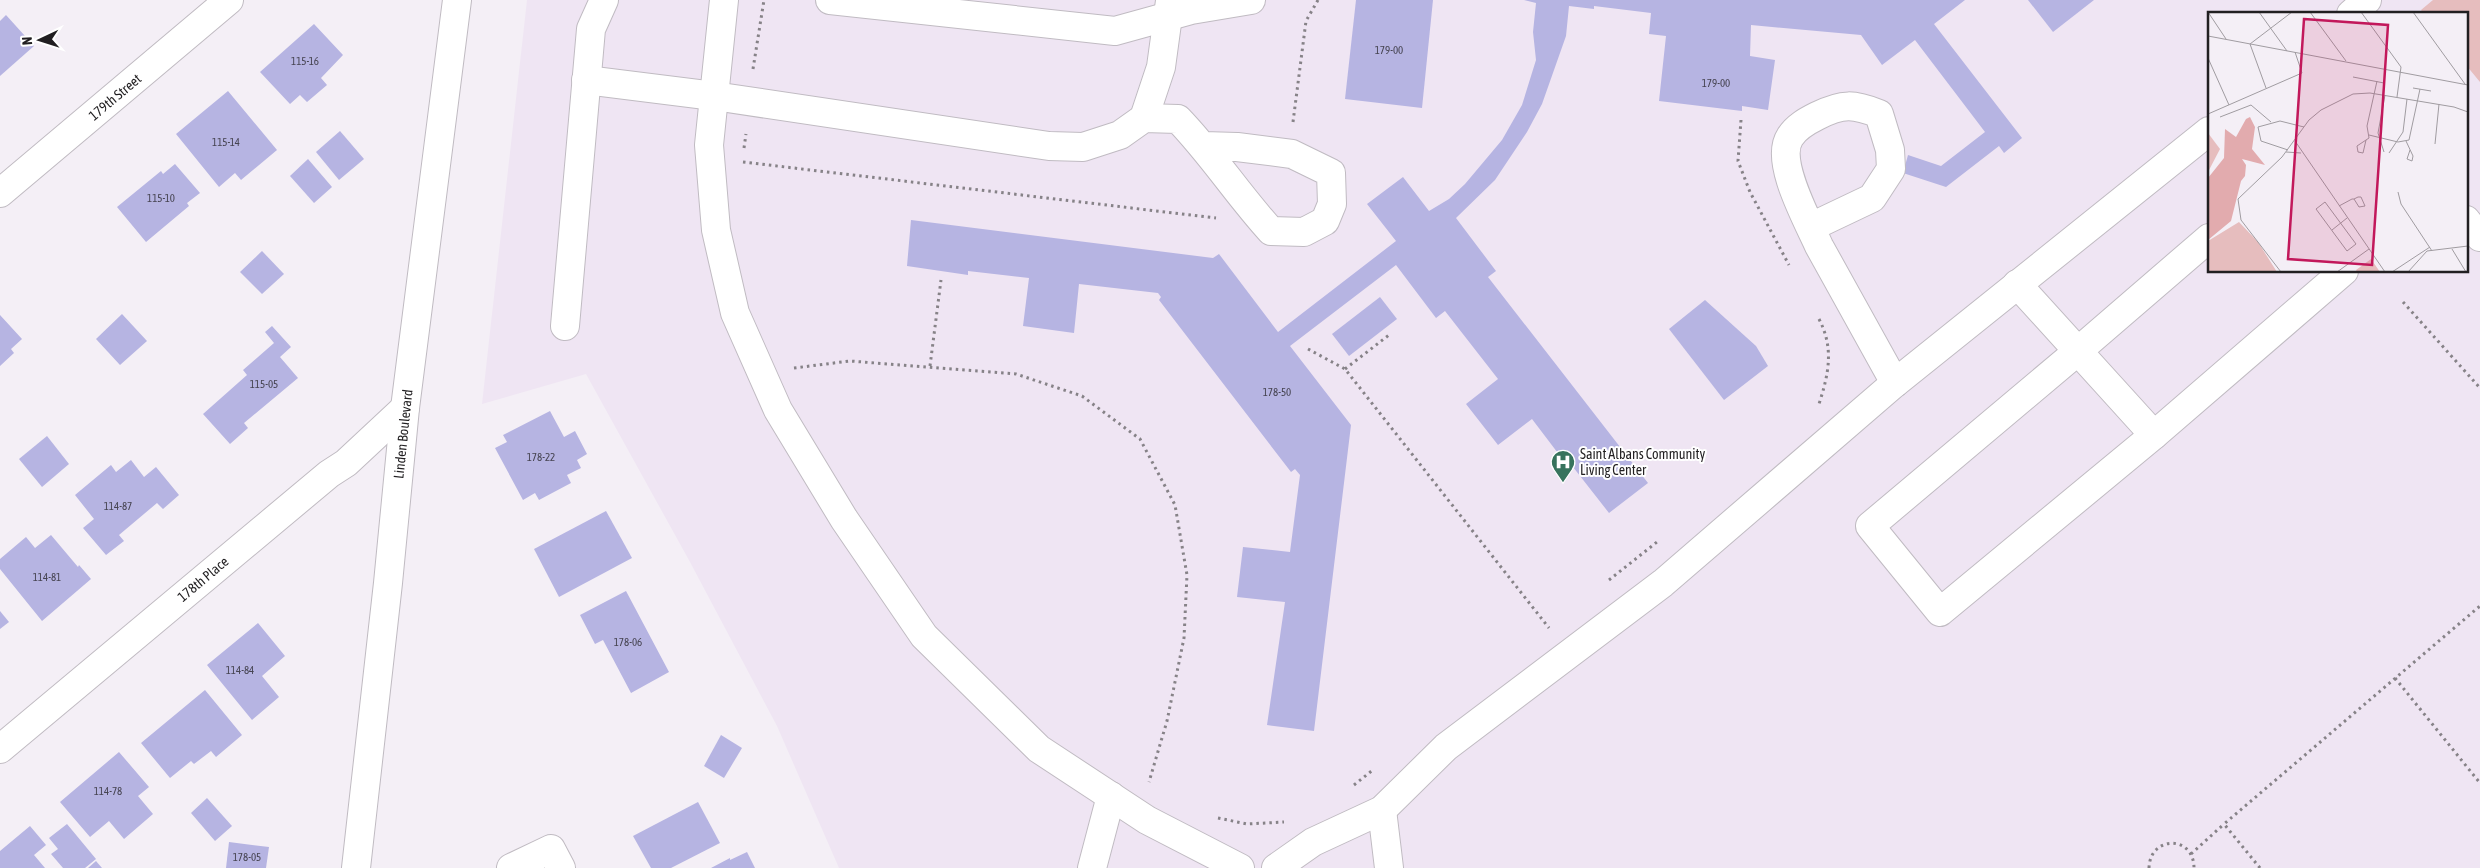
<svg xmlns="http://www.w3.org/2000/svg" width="2480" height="868" viewBox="0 0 2480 868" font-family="'Asap Condensed',sans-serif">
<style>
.built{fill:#efe5f3;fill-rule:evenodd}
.green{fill:#e6bdbe}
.building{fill:#b6b4e2}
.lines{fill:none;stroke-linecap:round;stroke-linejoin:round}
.minor-casing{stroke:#c0bbc2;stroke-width:30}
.major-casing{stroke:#c0bbc2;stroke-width:30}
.path{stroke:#868287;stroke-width:3;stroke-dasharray:2.5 4;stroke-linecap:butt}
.minor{stroke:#fff;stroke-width:28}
.major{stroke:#fff;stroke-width:28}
.labels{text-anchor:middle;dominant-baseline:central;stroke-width:4;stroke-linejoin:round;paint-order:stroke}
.number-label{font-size:11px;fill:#464451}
.street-label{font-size:14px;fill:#211f21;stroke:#fff}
.poi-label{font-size:14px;fill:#211f21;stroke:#fff;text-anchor:start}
.inset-road{fill:none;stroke:#a09ca1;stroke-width:1}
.view{fill:#c2185b;fill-opacity:0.15;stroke:#c2185b;stroke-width:2.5}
.inset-edge{fill:none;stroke:#211f21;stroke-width:2.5}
</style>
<rect width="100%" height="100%" fill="#f4eff6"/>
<path class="built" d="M527,0h1953v868h-1641l-62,-142 -87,-164 -104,-188 -104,30zM2209,14h257v257h-257z"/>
<polygon class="green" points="2433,0 2480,0 2480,82 2466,65 2466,14 2424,14 2421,10"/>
<g class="building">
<polygon points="1356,0 1433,0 1422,108 1345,99"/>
<polygon points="1524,0 1965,0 1934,24 2022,138 2004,153 1999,146 1946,187 1903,173 1908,155 1941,166 1985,132 1915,40 1882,65 1861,35 1751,25 1750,56 1775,60 1768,110 1742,106 1742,111 1659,101 1666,36 1649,34 1651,13 1594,6 1594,9 1569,6 1566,36 1542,104 1527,132 1495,180 1456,218 1496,271 1488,277 1648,483 1609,513 1573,467 1570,469 1532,419 1498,445 1466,404 1498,379 1445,311 1436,318 1396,265 1290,346 1351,425 1314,731 1267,725 1285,602 1237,597 1243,547 1290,552 1300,475 1295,469 1291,472 1159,300 1161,297 1158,293 1079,284 1074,333 1023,326 1029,278 968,271 968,275 907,266 911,220 1213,258 1219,254 1278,332 1396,241 1367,204 1403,177 1429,211 1449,199 1465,184 1502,140 1522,105 1536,60 1533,32 1536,3"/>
<polygon points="2028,0 2094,0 2053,32"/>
<polygon points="6,15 34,46 0,76 0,21"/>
<polygon points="314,24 343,55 321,78 327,85 307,102 300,95 290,104 260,72"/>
<polygon points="228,91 277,150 241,180 235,173 219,187 176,134"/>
<polygon points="340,131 364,159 339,180 316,152"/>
<polygon points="308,159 332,187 314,203 290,176"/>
<polygon points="175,164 200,193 187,203 189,206 146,242 117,207 161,171 163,174"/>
<polygon points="262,251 284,274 262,294 240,272"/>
<polygon points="1380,297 1397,319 1349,356 1332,334"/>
<polygon points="1705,300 1756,346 1768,366 1724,400 1669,329"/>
<polygon points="122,314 147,341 120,365 96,339"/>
<polygon points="0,315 22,339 11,349 14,353 0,366"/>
<polygon points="272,326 291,347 280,357 298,378 244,423 248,428 230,444 203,414 247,375 243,370 274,343 265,332"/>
<polygon points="550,411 564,437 575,431 587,454 577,460 581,468 567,475 571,483 539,500 535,493 523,500 495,448 507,442 503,435"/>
<polygon points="47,436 69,464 42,487 19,459"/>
<polygon points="131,460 144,477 156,467 179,495 163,509 157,503 119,535 124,541 106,555 83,528 94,519 75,495 111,465 116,472"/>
<polygon points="606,511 632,558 559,597 534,549"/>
<polygon points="51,535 78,567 79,565 91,579 42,621 0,569 0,559 26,537 35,548"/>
<polygon points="626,591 669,672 631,693 603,640 595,644 580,615"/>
<polygon points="0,611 9,622 0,629"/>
<polygon points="258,623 285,656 262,676 279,697 252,720 207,665"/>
<polygon points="205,690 242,735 216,757 211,751 194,764 191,761 170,778 141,743"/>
<polygon points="721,735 742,748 724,778 704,766"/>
<polygon points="119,752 149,787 138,796 153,814 124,839 109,821 90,837 60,802"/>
<polygon points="207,798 232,826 215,841 191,813"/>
<polygon points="698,802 720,843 671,868 651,868 633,836"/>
<polygon points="67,824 96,859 85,868 63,868 51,854 58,849 49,838"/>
<polygon points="30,826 46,845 34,855 45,868 0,868 0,851"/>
<polygon points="229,842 269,847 266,868 226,868"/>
<polygon points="747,852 755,868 711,868 730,858 730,860"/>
<polygon points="96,861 102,868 88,868"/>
</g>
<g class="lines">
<g class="minor-casing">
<g id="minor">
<polyline points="724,0 709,145 716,230 735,313 778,410 844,519 924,636 1039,749 1147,820 1240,868"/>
<polyline points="830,0 1115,31 1191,10 1251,0"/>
<polyline points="2351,14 2367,0"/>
<path d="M586,80l128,16 335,50 34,1 37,-12 24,-17 34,1c34,35 60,76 93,112l33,1 21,-11 7,-17 -1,-31 -39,-19 -55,-7 -33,-1"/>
<polyline points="1144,118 1161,67 1170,1"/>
<polyline points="0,193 229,0"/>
<polyline points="2466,220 2480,237"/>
<path d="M1811,227l61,-29 19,-29 -1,-19 -11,-36c-25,-10 -36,-11 -62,2 -10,5 -21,11 -27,21 -16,24 18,84 29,109l76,137"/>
<polyline points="2209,238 2078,351 1870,526 1940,612 2154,435 2344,271"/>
<polyline points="2017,284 2154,435"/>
<polyline points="565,326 591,29 604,0"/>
<polyline points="0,749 329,474 346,463 405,408"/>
<polyline points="1382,810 1389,868"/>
<polyline points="511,868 551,849 561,868"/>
<polyline points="1092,868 1111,796"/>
<polyline points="1276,868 1313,842 1382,810 1446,747 1663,583 1895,383 2209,131"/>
</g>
</g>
<g class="major-casing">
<polyline id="major" points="356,868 388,583 405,408 457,0"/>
</g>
<g class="path">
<polyline points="753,69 764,0"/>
<polyline points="1741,120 1738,161 1750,192 1789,265"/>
<polyline points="1293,122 1306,21 1318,0"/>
<polyline points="744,148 746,134"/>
<polyline points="743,162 1216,218"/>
<polyline points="2403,302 2480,388"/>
<path d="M1819,319c15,29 10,54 0,85"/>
<polyline points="1308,349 1345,369 1549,628"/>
<polyline points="930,366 941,280"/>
<polyline points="794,368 850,361 1016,374 1082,396 1140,439 1175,505 1187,575 1184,638 1167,721 1149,782"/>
<polyline points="1345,369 1389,335"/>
<polyline points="1609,580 1657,542"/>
<polyline points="2395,678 2480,783"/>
<polyline points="1354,785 1374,769"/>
<polyline points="1218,818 1247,824 1284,822"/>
<polyline points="2191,854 2224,824"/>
<path d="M2149,868c1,-33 45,-33 45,0"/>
<polyline points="2260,868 2224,824 2480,606"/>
</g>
<use href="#minor" class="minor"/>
<use href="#major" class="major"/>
</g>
<defs>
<g id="hospital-pin" transform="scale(1.25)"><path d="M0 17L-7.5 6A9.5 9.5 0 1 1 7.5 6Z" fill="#37735d" stroke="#fff"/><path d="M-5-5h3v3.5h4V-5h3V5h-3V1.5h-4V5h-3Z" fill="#fff"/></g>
</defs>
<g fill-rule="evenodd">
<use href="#hospital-pin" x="1563" y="462"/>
</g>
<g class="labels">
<g class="number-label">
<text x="1389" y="50">179-00</text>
<text x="305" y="61">115-16</text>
<text x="1716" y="83">179-00</text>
<text x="226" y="142">115-14</text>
<text x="161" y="198">115-10</text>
<text x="264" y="384">115-05</text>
<text x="1277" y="392">178-50</text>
<text x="541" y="457">178-22</text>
<text x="118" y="506">114-87</text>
<text x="47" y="577">114-81</text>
<text x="628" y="642">178-06</text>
<text x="240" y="670">114-84</text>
<text x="108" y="791">114-78</text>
<text x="247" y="857">178-05</text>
</g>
<g class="street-label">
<text transform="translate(115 97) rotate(-40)">179th Street</text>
<text transform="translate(403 434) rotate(-84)">Linden Boulevard</text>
<text transform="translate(203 579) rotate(-40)">178th Place</text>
</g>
<g class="poi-label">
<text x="1580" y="454">Saint Albans Community<tspan x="1580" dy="16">Living Center</tspan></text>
</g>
</g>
<g transform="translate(2208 12)">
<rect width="260" height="260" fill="#f4eff6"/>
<path d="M0,121l12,16 -12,23zM31,210l19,20 19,30h-69v-31zM163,247l9,13h-23l-1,-2z" fill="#e6bdbe"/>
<path d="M42,105l5,10 -3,22 13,16 -23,-6 4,6 -1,11 -4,5 -10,40 -23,19v-62l16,-20 1,-29 11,8 10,-18z" fill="#e2abae"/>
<path class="inset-road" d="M0,0l18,27M51,0l28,39M102,0l36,49M153,0l40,55 -4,30M205,0l52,72M0,24l260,49M0,46l21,47M145,65l31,6 -1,12M58,76l-16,-44 42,-32M205,76l18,3M0,102l94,-41 -7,-21M12,105l31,-12 20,17M161,123l29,7 11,-2 11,-51M158,128l-3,13 -5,-1 -1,-6 12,-8 -2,-12 10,-45M87,129l90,131M198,129l7,15 -1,5 -5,-2 3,-9M227,132l4,-40M80,138l-27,-9 -3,-14 22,-6 24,6M78,140l15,1M176,140l-6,-19 7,-38M181,141l14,-21 4,-33M190,180l3,12 31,47M117,190l31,42 -9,7 -31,-42zM131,194l13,-7h2l4,-2h3l4,9 -6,1 -5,-8M124,218l15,-12M244,237l14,23M73,260l-40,-52 -3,-21 44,-42 27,-37 12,-10 32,-16 17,-1 84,14 14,5M129,260l32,-23M184,260l38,-25M200,260l19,-21 41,-5"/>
<path class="view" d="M96,7l84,6 -16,240 -84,-6z"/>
<rect width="260" height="260" class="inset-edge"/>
</g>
<g transform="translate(40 40) rotate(266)" stroke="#ffffff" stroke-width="4" paint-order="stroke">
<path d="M0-4L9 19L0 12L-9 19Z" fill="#211f21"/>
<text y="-8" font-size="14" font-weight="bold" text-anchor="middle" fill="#211f21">N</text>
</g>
</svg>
